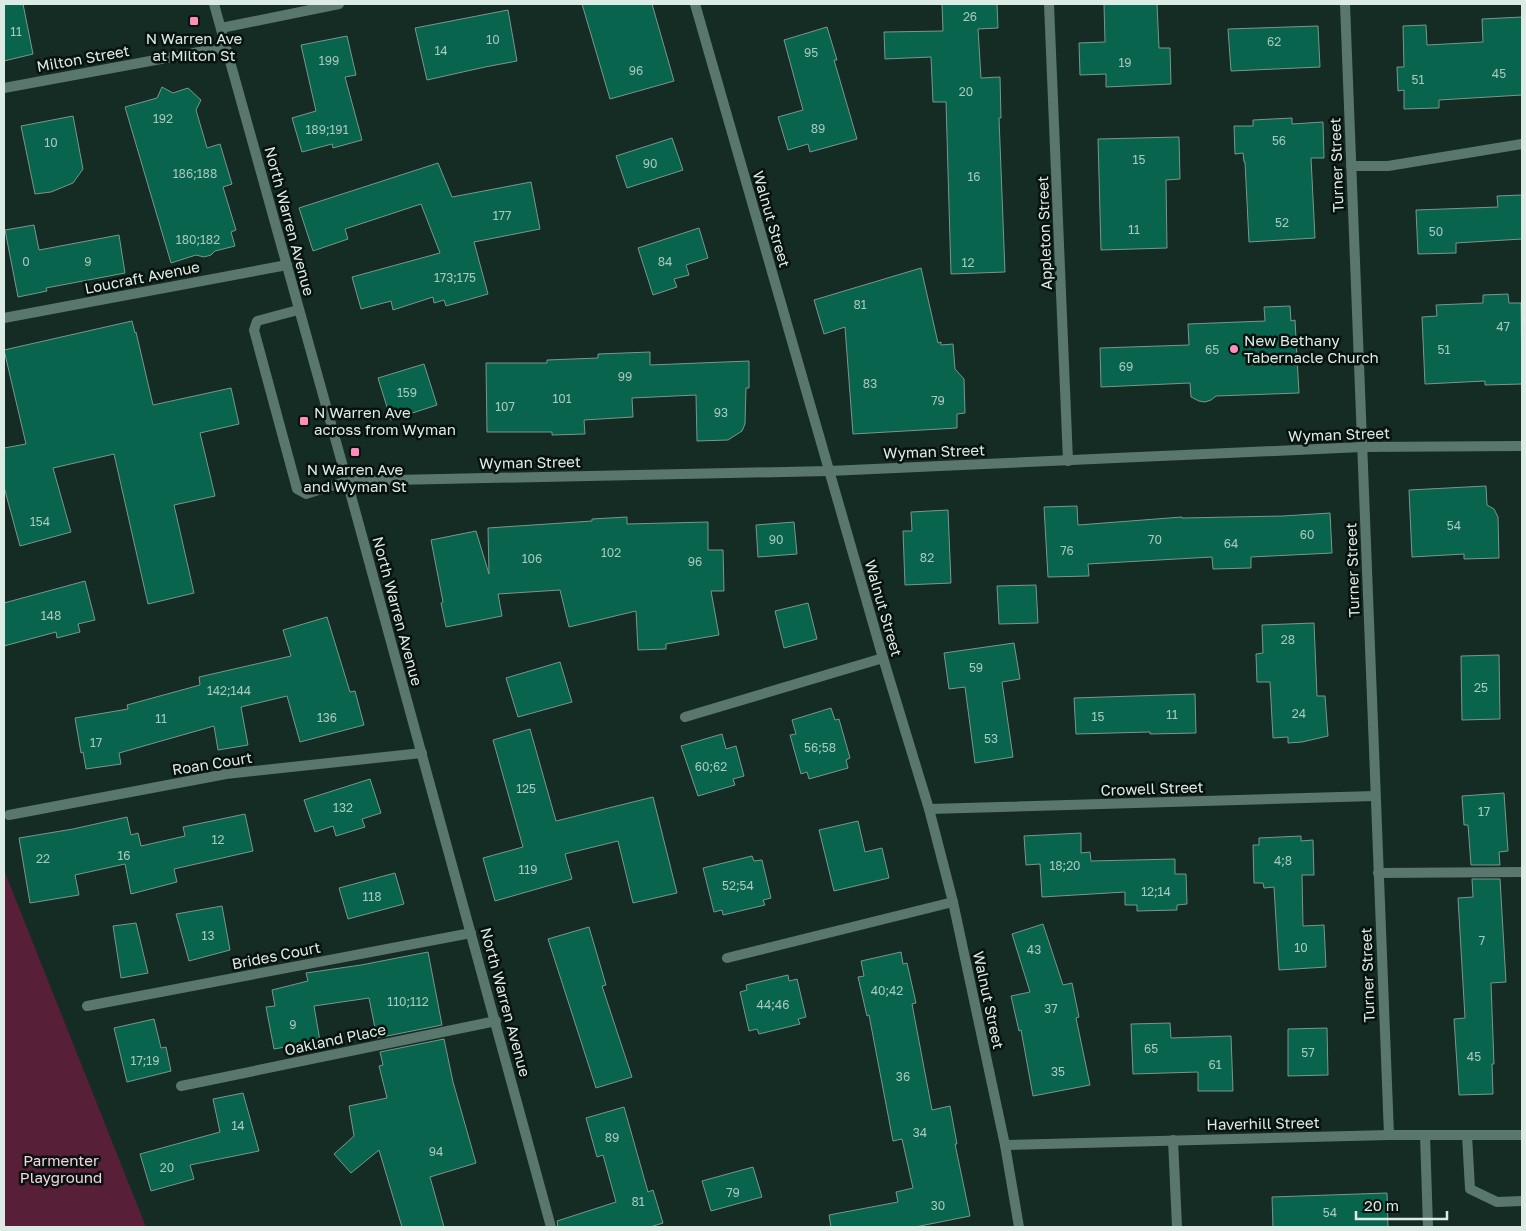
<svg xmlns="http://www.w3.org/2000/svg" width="1526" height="1231" viewBox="0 0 1526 1231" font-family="'Golos Text',sans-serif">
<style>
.green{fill:#572038}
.building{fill:#09644e;stroke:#7b968c}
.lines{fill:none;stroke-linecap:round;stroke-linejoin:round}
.service{stroke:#5a776d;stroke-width:10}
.minor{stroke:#5a776d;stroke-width:10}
.tertiary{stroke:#5a776d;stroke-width:10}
.poi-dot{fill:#ff8ebb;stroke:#08120e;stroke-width:2}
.labels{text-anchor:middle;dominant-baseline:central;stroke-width:5;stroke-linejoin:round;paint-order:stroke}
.number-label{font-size:12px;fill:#a8c9bf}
.poi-label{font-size:15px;fill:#ddebe5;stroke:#08120e}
.street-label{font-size:15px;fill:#ddebe5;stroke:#08120e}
.park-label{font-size:15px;fill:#f9d2df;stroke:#08120e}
</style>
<rect width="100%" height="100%" fill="#142c24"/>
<polygon class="green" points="4,870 146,1227 4,1227"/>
<g class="building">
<polygon points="4,4 23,4 33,54 4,61"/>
<polygon points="582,4 652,4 674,81 610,99"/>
<polygon points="942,4 997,4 998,28 978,29 981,78 1000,77 1001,118 999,118 1005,272 951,274 946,102 933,102 931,57 885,59 884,32 943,31"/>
<polygon points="1104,4 1157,4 1159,48 1170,48 1171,84 1106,87 1106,74 1080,75 1079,43 1105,42"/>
<polygon points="508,10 517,61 485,67 427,80 415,28"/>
<polygon points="1522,17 1522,95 1439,100 1439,108 1404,109 1404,90 1398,91 1397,67 1404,67 1403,26 1426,25 1427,45 1483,42 1482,19"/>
<polygon points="1318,26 1320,67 1231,71 1228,29"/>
<polygon points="827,27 837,60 834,60 857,139 810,152 808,144 788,150 778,117 803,110 784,40"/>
<polygon points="347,36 356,75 345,77 362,140 333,148 332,144 302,152 292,118 316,111 301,45"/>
<polygon points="162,87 173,93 188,88 201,100 196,110 207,148 220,144 232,184 223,187 236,230 231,232 235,246 215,251 211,255 204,257 196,255 171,263 125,107 157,98"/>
<polygon points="73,116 83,169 73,183 51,192 35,194 21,126"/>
<polygon points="1292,118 1292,124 1323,122 1324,158 1311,158 1315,238 1249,242 1245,162 1244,162 1243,153 1235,154 1234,126 1253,126 1253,120"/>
<polygon points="1179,137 1180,179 1166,180 1167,248 1101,250 1098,139"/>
<polygon points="672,138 683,170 627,188 616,156"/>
<polygon points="438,163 452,197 531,182 540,229 474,242 488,294 446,306 444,300 434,303 433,297 393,310 391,301 361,309 352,277 440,253 421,204 345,229 348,239 313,251 299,208"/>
<polygon points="1522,195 1522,239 1456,243 1456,253 1418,254 1416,210 1498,207 1497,196"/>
<polygon points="34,225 39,250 119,235 125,273 46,288 47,291 18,297 5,230"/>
<polygon points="699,228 708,258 686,265 689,275 674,279 677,287 653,295 638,248"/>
<polygon points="921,268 938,343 941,342 941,345 953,344 955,369 964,379 965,413 957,414 957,428 853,434 845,327 824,334 814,300"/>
<polygon points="1508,294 1509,303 1521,303 1522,384 1485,385 1485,381 1425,384 1422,317 1437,316 1436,305 1483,303 1483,295"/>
<polygon points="1290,306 1291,321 1295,320 1299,393 1216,396 1211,400 1205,402 1199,401 1191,397 1190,383 1101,387 1100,348 1189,345 1188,324 1265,321 1264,307"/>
<polygon points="132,321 135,333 136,332 153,405 231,388 239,424 200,433 215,496 174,505 194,593 148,604 114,454 53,468 71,532 20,546 4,487 4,448 26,444 4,350"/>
<polygon points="650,352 650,365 749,361 749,388 746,388 745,424 742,431 728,440 697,441 696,395 632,398 633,417 584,420 585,434 552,435 552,432 487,432 486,363 547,363 547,360 598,358 598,354"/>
<polygon points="424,364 437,405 391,420 378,378"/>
<polygon points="1486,486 1487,505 1494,509 1498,517 1499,558 1464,559 1464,554 1412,557 1409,490"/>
<polygon points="1077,506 1078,525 1182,517 1182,518 1283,516 1330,513 1332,553 1251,557 1251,568 1213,569 1212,557 1088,564 1089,576 1048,577 1044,507"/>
<polygon points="948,510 951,583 905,585 903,531 912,531 911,512"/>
<polygon points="627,517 627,524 708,522 708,550 723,550 724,591 711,591 719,635 666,644 666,649 638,650 636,611 569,627 560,590 498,594 502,616 446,627 441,603 443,602 431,540 476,531 489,574 488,528 592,521 592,519"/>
<polygon points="794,522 797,554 758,557 756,525"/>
<polygon points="85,581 95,620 78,624 80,632 57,638 56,632 4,646 4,603"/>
<polygon points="1036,585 1038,623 999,624 997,586"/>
<polygon points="808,603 817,639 784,648 775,611"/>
<polygon points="327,617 350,692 355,691 364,725 300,742 287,696 241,707 248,745 218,750 214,726 119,753 121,764 86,769 83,752 81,753 75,718 128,709 127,705 200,685 199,677 291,656 283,630"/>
<polygon points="1314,623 1317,696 1325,696 1328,736 1302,742 1288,743 1288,737 1273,738 1270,682 1257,682 1256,654 1263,653 1262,625"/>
<polygon points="1014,643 1020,679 1002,682 1013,757 975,763 965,687 949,689 944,653"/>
<polygon points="1499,655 1500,719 1462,720 1461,656"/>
<polygon points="560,662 572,702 518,717 506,678"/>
<polygon points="1195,694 1196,733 1150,734 1150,732 1076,734 1074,698"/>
<polygon points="831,708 835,720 839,719 850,758 846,760 848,768 809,779 807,772 801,774 790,735 796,734 792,720"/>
<polygon points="530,729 556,821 653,797 677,893 633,903 618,841 565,854 572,879 495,901 483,858 523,847 493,740"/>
<polygon points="722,734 726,749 736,746 744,776 733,779 735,785 698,796 681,746"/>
<polygon points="370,779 381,813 362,819 365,827 336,836 333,826 315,832 304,800"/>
<polygon points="1504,793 1508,851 1499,852 1500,865 1471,865 1468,825 1464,825 1462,796"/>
<polygon points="245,814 253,851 174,869 177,882 131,894 125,864 75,875 79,895 30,903 19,838 73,829 127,817 131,835 138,833 141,846 185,836 183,827"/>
<polygon points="858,821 865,852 882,848 889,878 834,891 819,830"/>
<polygon points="1081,833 1081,853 1090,852 1091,861 1175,859 1175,874 1186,874 1187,904 1177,905 1177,910 1137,911 1137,905 1125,905 1125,892 1042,897 1040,864 1026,865 1024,836"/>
<polygon points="1301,836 1301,841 1313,840 1314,875 1302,875 1303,926 1324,925 1326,967 1279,970 1274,887 1264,888 1263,883 1254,883 1253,845 1259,845 1259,838"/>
<polygon points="752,856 754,861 762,860 771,898 763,900 765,905 723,915 722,910 714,912 703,868"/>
<polygon points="395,873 404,904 348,919 339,888"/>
<polygon points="1472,879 1500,879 1506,982 1491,983 1494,1064 1492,1064 1493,1094 1459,1095 1454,1019 1465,1018 1458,898 1473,897"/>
<polygon points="222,906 230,950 189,961 176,914"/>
<polygon points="136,923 148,973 121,978 113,926"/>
<polygon points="1043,924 1063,985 1072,983 1079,1017 1076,1018 1090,1085 1033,1096 1021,1030 1019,1031 1011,996 1030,992 1012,934"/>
<polygon points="589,927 606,985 602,986 632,1077 596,1088 548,939"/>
<polygon points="428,952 442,1025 377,1038 369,998 314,1006 320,1041 274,1049 266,1007 275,1006 272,990 308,981 306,973 361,965"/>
<polygon points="901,952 903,964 907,963 916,1003 912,1004 932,1110 950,1106 957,1144 955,1144 970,1216 915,1227 831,1227 829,1215 898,1202 896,1192 913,1188 902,1139 893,1141 869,1015 867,1016 858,977 864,976 861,961"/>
<polygon points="788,975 789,981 797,979 806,1017 798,1019 800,1024 759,1034 757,1029 749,1031 740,992 747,990 746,985"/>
<polygon points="154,1019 161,1048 166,1047 171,1071 127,1082 114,1028"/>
<polygon points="1170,1023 1171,1038 1231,1036 1233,1091 1198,1091 1198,1072 1133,1074 1131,1024"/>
<polygon points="1327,1028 1328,1075 1288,1076 1288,1029"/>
<polygon points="444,1039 453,1082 476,1163 430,1177 444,1227 402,1227 379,1150 351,1173 334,1154 354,1136 349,1106 387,1098 379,1066 383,1065 380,1052"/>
<polygon points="243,1093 259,1151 190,1165 194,1179 151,1191 140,1154 220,1132 213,1099"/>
<polygon points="624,1107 648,1192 653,1190 663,1223 650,1227 558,1227 557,1221 616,1202 603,1155 597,1157 586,1118"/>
<polygon points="753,1167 762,1197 711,1211 702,1181"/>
<polygon points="1387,1193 1388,1227 1273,1227 1272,1197"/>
</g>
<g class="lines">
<g class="service">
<polyline points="298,310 257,321 254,330 297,489 306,494 347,481"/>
<polyline points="1378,873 1522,872"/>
<polyline points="1425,1135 1428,1227"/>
<polyline points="1467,1135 1470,1189 1497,1202 1522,1201"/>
<polyline points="1173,1140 1177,1227"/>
</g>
<g class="minor">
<polyline points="695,4 883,658 929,809 953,902 1005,1145 1019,1227"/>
<polyline points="1049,4 1068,461"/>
<polyline points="1345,4 1389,1135"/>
<polyline points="221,28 339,4"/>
<polyline points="4,88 226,47"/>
<polyline points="1351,166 1388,166 1522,144"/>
<polyline points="4,318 287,265"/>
<polyline points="347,481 829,471 1362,447 1522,446"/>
<polyline points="685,717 883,658"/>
<polyline points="929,809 1375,796"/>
<polyline points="9,815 226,774 422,753"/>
<polyline points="727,958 953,902"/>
<polyline points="87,1006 471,933"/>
<polyline points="181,1086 496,1021"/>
<polyline points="1005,1145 1389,1135 1522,1135"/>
</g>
<polyline class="tertiary" points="214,4 347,481 551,1227"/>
</g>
<g class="poi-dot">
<rect x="189" y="16" width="10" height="10" rx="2.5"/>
<circle cx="1234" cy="349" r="5"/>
<rect x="299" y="416" width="10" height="10" rx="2.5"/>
<rect x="350" y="447" width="10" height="10" rx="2.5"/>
</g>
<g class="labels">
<g class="number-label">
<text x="970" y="16">26</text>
<text x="16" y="31">11</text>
<text x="493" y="39">10</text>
<text x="1274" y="41">62</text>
<text x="441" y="50">14</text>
<text x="811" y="52">95</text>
<text x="329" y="60">199</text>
<text x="1125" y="62">19</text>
<text x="636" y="70">96</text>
<text x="1499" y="73">45</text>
<text x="1418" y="79">51</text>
<text x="966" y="91">20</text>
<text x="163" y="118">192</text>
<text x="818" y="128">89</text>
<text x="327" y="129">189;191</text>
<text x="1279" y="140">56</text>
<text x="51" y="142">10</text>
<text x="1139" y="159">15</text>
<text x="650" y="163">90</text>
<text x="195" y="173">186;188</text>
<text x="974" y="176">16</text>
<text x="502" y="215">177</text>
<text x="1282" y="222">52</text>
<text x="1134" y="229">11</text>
<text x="1436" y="231">50</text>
<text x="198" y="239">180;182</text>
<text x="26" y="261">0</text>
<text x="88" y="261">9</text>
<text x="665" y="261">84</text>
<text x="968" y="262">12</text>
<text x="455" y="277">173;175</text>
<text x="860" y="304">81</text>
<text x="1503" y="326">47</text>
<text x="1212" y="349">65</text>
<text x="1444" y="349">51</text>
<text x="1126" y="366">69</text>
<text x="625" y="376">99</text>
<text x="870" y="383">83</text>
<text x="407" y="392">159</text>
<text x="562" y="398">101</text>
<text x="938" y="400">79</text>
<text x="505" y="406">107</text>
<text x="721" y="412">93</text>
<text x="40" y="521">154</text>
<text x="1454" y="525">54</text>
<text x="1307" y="534">60</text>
<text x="776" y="539">90</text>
<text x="1155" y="539">70</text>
<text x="1231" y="543">64</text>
<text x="1067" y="550">76</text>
<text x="611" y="552">102</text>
<text x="927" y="557">82</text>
<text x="532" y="558">106</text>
<text x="695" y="561">96</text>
<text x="51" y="615">148</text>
<text x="1288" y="639">28</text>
<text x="976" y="667">59</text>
<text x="1481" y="687">25</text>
<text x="229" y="690">142;144</text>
<text x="1299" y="713">24</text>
<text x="1172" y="714">11</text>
<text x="1098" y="716">15</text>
<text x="327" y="717">136</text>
<text x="161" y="718">11</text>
<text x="991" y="738">53</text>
<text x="96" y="742">17</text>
<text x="820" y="747">56;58</text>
<text x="711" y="766">60;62</text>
<text x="526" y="788">125</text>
<text x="343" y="807">132</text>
<text x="1484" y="811">17</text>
<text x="218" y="839">12</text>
<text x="124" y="855">16</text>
<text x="43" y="858">22</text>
<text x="1283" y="860">4;8</text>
<text x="1065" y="865">18;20</text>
<text x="528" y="869">119</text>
<text x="738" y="885">52;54</text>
<text x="1156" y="891">12;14</text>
<text x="372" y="896">118</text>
<text x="208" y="935">13</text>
<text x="1482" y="940">7</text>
<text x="1301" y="947">10</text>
<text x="1034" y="949">43</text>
<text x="887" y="990">40;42</text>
<text x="408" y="1001">110;112</text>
<text x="773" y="1004">44;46</text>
<text x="1051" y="1008">37</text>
<text x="293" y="1024">9</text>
<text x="1151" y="1048">65</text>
<text x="1308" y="1052">57</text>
<text x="1474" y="1056">45</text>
<text x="145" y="1060">17;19</text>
<text x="1215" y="1064">61</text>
<text x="1058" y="1071">35</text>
<text x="903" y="1076">36</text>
<text x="238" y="1125">14</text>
<text x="920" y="1132">34</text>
<text x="612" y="1137">89</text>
<text x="436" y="1151">94</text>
<text x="167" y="1167">20</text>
<text x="733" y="1192">79</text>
<text x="638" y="1201">81</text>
<text x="938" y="1205">30</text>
<text x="1330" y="1212">54</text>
</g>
<g class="poi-label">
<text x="194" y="38">N Warren Ave<tspan x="194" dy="17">at Milton St</tspan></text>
<text x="1244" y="340" text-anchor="start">New Bethany<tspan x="1244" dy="17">Tabernacle Church</tspan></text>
<text x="314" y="412" text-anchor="start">N Warren Ave<tspan x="314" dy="17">across from Wyman</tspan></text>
<text x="355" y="469">N Warren Ave<tspan x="355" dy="17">and Wyman St</tspan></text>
</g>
<g class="street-label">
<text transform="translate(83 58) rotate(-10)">Milton Street</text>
<text transform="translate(1336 165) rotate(-92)">Turner Street</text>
<text transform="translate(772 219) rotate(74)">Walnut Street</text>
<text transform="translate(290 221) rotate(75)">North Warren Avenue</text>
<text transform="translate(1044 233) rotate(-92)">Appleton Street</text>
<text transform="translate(142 277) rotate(-11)">Loucraft Avenue</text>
<text transform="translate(1339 434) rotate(-2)">Wyman Street</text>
<text transform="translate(934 451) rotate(-2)">Wyman Street</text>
<text transform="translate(530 462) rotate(-1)">Wyman Street</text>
<text transform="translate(1352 570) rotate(-92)">Turner Street</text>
<text transform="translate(884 608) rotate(74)">Walnut Street</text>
<text transform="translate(398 611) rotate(75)">North Warren Avenue</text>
<text transform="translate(212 763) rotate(-9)">Roan Court</text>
<text transform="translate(1152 788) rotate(-2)">Crowell Street</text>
<text transform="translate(276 955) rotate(-11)">Brides Court</text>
<text transform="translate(1367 975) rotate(-92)">Turner Street</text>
<text transform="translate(989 1000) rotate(78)">Walnut Street</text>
<text transform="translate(506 1002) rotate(75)">North Warren Avenue</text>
<text transform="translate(335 1039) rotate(-12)">Oakland Place</text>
<text transform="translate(1263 1123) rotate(-1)">Haverhill Street</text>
</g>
<g class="park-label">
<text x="61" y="1160">Parmenter<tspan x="61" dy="17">Playground</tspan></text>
</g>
</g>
<rect width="1526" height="1231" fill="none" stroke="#ddebe5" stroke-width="10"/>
<path d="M1356 1211v8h91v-8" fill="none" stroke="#ddebe5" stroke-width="2.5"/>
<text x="1364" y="1211" font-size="15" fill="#ddebe5" stroke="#08120e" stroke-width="4" paint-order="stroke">20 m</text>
</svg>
